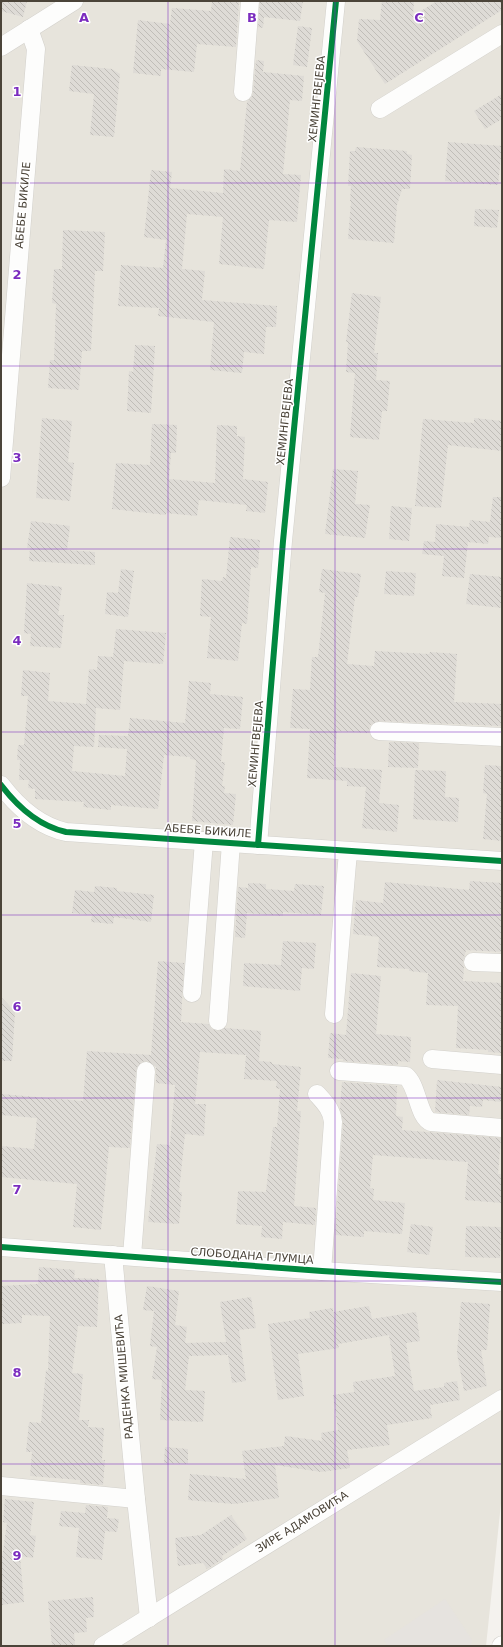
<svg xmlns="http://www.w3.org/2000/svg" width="503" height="1647" viewBox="0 0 503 1647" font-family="'DejaVu Sans',sans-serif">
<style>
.residential{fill:#e7e4dc}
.parking{fill:#e6e3df}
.building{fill:url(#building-back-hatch)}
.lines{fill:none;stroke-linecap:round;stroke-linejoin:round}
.minor-casing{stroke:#d2d0cb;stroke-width:19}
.minor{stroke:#fdfdfc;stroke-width:18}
.cycleway-casing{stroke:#fff;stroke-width:8}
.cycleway{stroke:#00873e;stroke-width:6}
.grid{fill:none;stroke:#7b2cbf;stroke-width:1;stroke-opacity:0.55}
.labels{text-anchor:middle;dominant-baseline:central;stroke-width:3;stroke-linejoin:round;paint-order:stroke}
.street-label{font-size:11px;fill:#4b4439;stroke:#fff}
.grid-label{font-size:13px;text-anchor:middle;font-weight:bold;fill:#7b2cbf;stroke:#fff;stroke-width:3;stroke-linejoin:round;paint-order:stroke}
</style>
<defs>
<pattern id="building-back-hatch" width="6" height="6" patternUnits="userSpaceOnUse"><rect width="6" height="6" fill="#dedbd6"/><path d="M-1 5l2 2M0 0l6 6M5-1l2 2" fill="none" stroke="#c0bdb8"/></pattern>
</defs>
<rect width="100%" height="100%" fill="#f4f2ee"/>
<polygon class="residential" points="1,1 502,1 502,1494 486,1646 1,1646"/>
<polygon class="parking" points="445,1599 472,1640 471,1646 388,1646 384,1640"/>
<g class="building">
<polygon points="1,1 27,1 23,17 1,11"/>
<polygon points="212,1 239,1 236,47 197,44 194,72 161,69 161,76 133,73 138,20 170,24 172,8 211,11"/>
<polygon points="260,1 303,1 300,21 264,17 263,28 258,27"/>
<polygon points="382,1 414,1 413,16 437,1 502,1 502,10 385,84 357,41 359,19 380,20"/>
<polygon points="298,26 312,28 307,67 293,65"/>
<polygon points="256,60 264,61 263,72 304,76 302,101 290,100 283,174 301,175 297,222 269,220 264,269 219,264 223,217 187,214 182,269 205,271 202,300 277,306 276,327 266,327 264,354 244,352 242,373 210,370 214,322 158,316 159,308 118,306 121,265 163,268 166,240 144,237 151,170 172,172 170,188 223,193 224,169 240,171 247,102 251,98 253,93"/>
<polygon points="72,65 112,69 120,74 114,137 90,135 94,94 69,91"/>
<polygon points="502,94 502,119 485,129 474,111"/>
<polygon points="448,142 502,146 498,185 445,181"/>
<polygon points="356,147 407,151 407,154 412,155 410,189 402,189 397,205 394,243 348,239 351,201 350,201 351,186 348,186 350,151 355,151"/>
<polygon points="475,209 499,210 497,228 474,226"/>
<polygon points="63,230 105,232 103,271 95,271 91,351 82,351 79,390 48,388 50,360 54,360 56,304 52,303 54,269 62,269"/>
<polygon points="352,293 381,297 374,353 378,353 376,380 390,381 387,411 382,411 379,440 350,437 355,373 346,372 348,342 346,342"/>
<polygon points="135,345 155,346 151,413 127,411 129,371 133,372"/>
<polygon points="42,418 72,421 68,462 74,463 70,501 36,498"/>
<polygon points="474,418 502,421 502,451 448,445 441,508 415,506 423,419 474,423"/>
<polygon points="152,424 177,425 176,453 171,453 169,479 215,483 217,425 237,426 237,436 245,437 243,479 268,482 265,513 246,511 247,505 199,500 197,516 166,513 166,515 112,509 116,463 150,465"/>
<polygon points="333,469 358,471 355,504 370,505 365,538 325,534"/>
<polygon points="493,497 502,497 502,538 489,537 488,544 468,542 464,578 442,576 444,556 422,554 424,541 435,542 436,524 469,527 470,520 490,522"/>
<polygon points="391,506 412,508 409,541 389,539"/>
<polygon points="31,521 70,526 67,550 95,552 95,565 29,561 30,548 27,548"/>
<polygon points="230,537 260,540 258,568 251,567 247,624 242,623 238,661 207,658 211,617 200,616 202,579 222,581 223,577 226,578"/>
<polygon points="121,569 134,571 128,617 105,614 107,592 118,593"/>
<polygon points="322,569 361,574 358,597 355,597 347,664 374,666 375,651 429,654 430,652 457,654 454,702 502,704 502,726 380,721 370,725 369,733 337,731 334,767 382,770 379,803 399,805 397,832 362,828 366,787 347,786 347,781 307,778 310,729 290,728 293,689 310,690 312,657 318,657 325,593 319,592"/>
<polygon points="386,571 416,573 414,596 384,594"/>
<polygon points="470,574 502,577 502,608 466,604"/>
<polygon points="27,583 62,587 58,615 64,615 61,648 30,646 31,634 24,633"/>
<polygon points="116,629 166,633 163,664 124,661 120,710 96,708 94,747 74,746 72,771 125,776 127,749 98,747 99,735 128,736 130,718 185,723 189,681 211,683 210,694 243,697 240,729 224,728 221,762 225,762 222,786 225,786 224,793 236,794 233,825 192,821 196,760 190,759 190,757 164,755 158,809 111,805 111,810 83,807 84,802 35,799 35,789 28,788 29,780 19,780 20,760 17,760 18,745 24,745 28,696 21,696 23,670 50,673 48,701 86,704 89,669 97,670 98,656 113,657"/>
<polygon points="389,742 419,743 418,768 388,767"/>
<polygon points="485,765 502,766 502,841 483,839 487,794 483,793"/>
<polygon points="415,770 446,771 445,797 459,798 458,822 413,819"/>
<polygon points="470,881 502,883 502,952 466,950 463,962 464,968 463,981 502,983 502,1053 488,1052 488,1050 456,1048 458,1006 426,1005 428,973 409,971 409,969 377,967 379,937 353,934 356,900 383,903 385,882 469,890"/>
<polygon points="248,883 266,884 266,889 294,891 295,884 324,886 321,915 283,912 283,916 247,913 245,938 235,937 238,887 248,888"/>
<polygon points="95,886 117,888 117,891 154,895 151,922 114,917 113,924 91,922 92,915 72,913 75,890 94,892"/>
<polygon points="283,941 316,943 314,969 302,968 300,991 243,986 244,963 281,965"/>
<polygon points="158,961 184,963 181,1022 208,1024 212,1029 217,1031 225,1028 261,1031 259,1061 272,1062 272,1064 301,1067 297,1111 301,1111 294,1206 316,1208 315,1225 283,1222 282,1239 261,1237 262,1226 236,1224 238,1191 266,1192 273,1127 277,1127 280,1089 276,1088 277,1081 244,1079 246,1055 200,1052 195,1104 206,1104 204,1136 185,1134 179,1192 182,1192 179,1224 148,1222 157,1144 170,1145 175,1085 156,1083 156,1067 147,1061 141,1062 136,1070 130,1148 109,1147 101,1230 73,1227 77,1184 1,1177 1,1146 34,1149 37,1118 1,1115 1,1094 83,1101 87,1051 151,1055"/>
<polygon points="351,973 381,976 376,1034 411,1037 410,1062 398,1061 398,1065 343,1061 343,1059 328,1058 330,1033 346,1035"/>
<polygon points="1,997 15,1012 12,1061 1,1061"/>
<polygon points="437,1080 502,1087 502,1102 483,1100 482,1107 470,1106 469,1115 435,1112"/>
<polygon points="342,1082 397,1086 396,1116 403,1117 402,1130 501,1138 498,1174 502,1174 502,1203 465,1200 468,1162 373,1155 370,1188 374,1189 373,1200 405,1203 402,1234 364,1231 364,1237 335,1235 343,1123 340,1108"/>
<polygon points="411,1224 433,1227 429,1255 407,1252"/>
<polygon points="466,1226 501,1227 500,1258 465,1257"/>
<polygon points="39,1267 75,1270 74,1278 99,1279 97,1327 78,1326 72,1373 83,1374 79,1420 89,1420 88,1427 104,1428 102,1460 105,1460 103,1485 80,1483 80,1480 30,1476 32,1452 26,1452 29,1422 41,1423 46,1370 48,1371 50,1316 22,1315 22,1323 1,1324 1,1286 38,1284"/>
<polygon points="147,1286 179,1291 175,1325 187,1327 185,1343 226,1342 220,1302 251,1297 256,1328 239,1330 246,1381 232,1383 228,1355 189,1356 185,1390 205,1391 203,1422 160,1420 162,1380 152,1379 157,1347 150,1346 154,1311 143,1310"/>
<polygon points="461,1302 490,1304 487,1350 481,1350 487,1386 464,1391 457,1353"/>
<polygon points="369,1306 372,1319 416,1312 420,1341 406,1343 414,1391 444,1387 444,1383 457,1381 460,1400 430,1405 432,1418 387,1425 390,1445 347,1450 350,1468 321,1472 275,1465 279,1498 234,1504 188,1500 190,1474 246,1479 242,1451 284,1446 285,1436 322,1441 321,1433 338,1430 333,1395 354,1392 353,1382 395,1376 389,1335 338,1344 339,1348 298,1354 304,1396 278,1400 268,1324 310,1318 309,1312 333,1308 333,1312"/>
<polygon points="165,1447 188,1449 188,1464 164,1463"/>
<polygon points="5,1499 34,1502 30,1535 36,1536 33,1558 20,1556 24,1602 1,1605 1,1565 7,1523 3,1522"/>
<polygon points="86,1505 108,1507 107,1518 119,1519 117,1532 105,1531 102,1560 76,1557 79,1528 59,1526 61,1511 85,1513"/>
<polygon points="231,1515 247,1539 222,1556 223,1559 207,1569 203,1563 178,1566 175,1538 201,1535"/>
<polygon points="93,1597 94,1617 86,1618 87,1632 74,1633 75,1645 52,1646 48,1601"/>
</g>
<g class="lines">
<g class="minor-casing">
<g id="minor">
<polyline points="1,47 74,1"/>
<polyline points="243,92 250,1"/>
<polyline points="380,109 502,34"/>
<polyline points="1,478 36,49 29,29"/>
<polyline points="379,731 502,737"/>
<path d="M1,785c16,21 38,41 65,47l436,29"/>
<polyline points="258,845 283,541 336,1"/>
<polyline points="473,962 502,963"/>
<polyline points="192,993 204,841"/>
<polyline points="334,1014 348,852"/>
<polyline points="218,1021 231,843"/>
<polyline points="432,1059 502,1065"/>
<path d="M339,1071l67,5c12,10 12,41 25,46l71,6"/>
<path d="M317,1094c8,9 15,16 16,28l-11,149"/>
<polyline points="1,1247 322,1271 502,1282"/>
<polyline points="113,1255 136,1499 149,1618"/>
<polyline points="132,1256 146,1071"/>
<polyline points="1,1486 136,1499"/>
<polyline points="103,1646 502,1399"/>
<polyline points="501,1646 502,1645"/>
</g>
</g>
<use href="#minor" class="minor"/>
<g class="cycleway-casing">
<g id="cycleway">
<path d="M1,785c16,21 38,41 65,47l436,29"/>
<polyline points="258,845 283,541 336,1"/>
<polyline points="1,1247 322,1271 502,1282"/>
</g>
</g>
<use href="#cycleway" class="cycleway"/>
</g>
<path class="grid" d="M168,1v1645M335,1v1645M1,183h501M1,366h501M1,549h501M1,732h501M1,915h501M1,1098h501M1,1281h501M1,1464h501"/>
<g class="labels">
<g class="street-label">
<text transform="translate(317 99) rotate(-84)">ХЕМИНГВЕЈЕВА</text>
<text transform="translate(23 205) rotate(-85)">АБЕБЕ БИКИЛЕ</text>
<text transform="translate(285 422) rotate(-84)">ХЕМИНГВЕЈЕВА</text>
<text transform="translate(256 744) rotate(-85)">ХЕМИНГВЕЈЕВА</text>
<text transform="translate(208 831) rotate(4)">АБЕБЕ БИКИЛЕ</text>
<text transform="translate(252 1256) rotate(4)">СЛОБОДАНА ГЛУМЦА</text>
<text transform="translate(124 1377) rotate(-95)">РАДЕНКА МИШЕВИЋА</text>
<text transform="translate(302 1522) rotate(-32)">ЗИРЕ АДАМОВИЋА</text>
</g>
</g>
<g class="grid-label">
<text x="84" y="22">A</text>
<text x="252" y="22">B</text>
<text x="419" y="22">C</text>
<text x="17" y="96">1</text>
<text x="17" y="279">2</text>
<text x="17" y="462">3</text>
<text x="17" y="645">4</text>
<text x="17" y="828">5</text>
<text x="17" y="1011">6</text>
<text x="17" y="1194">7</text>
<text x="17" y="1377">8</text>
<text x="17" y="1560">9</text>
</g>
<rect width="503" height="1647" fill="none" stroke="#4b4439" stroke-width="4"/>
</svg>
